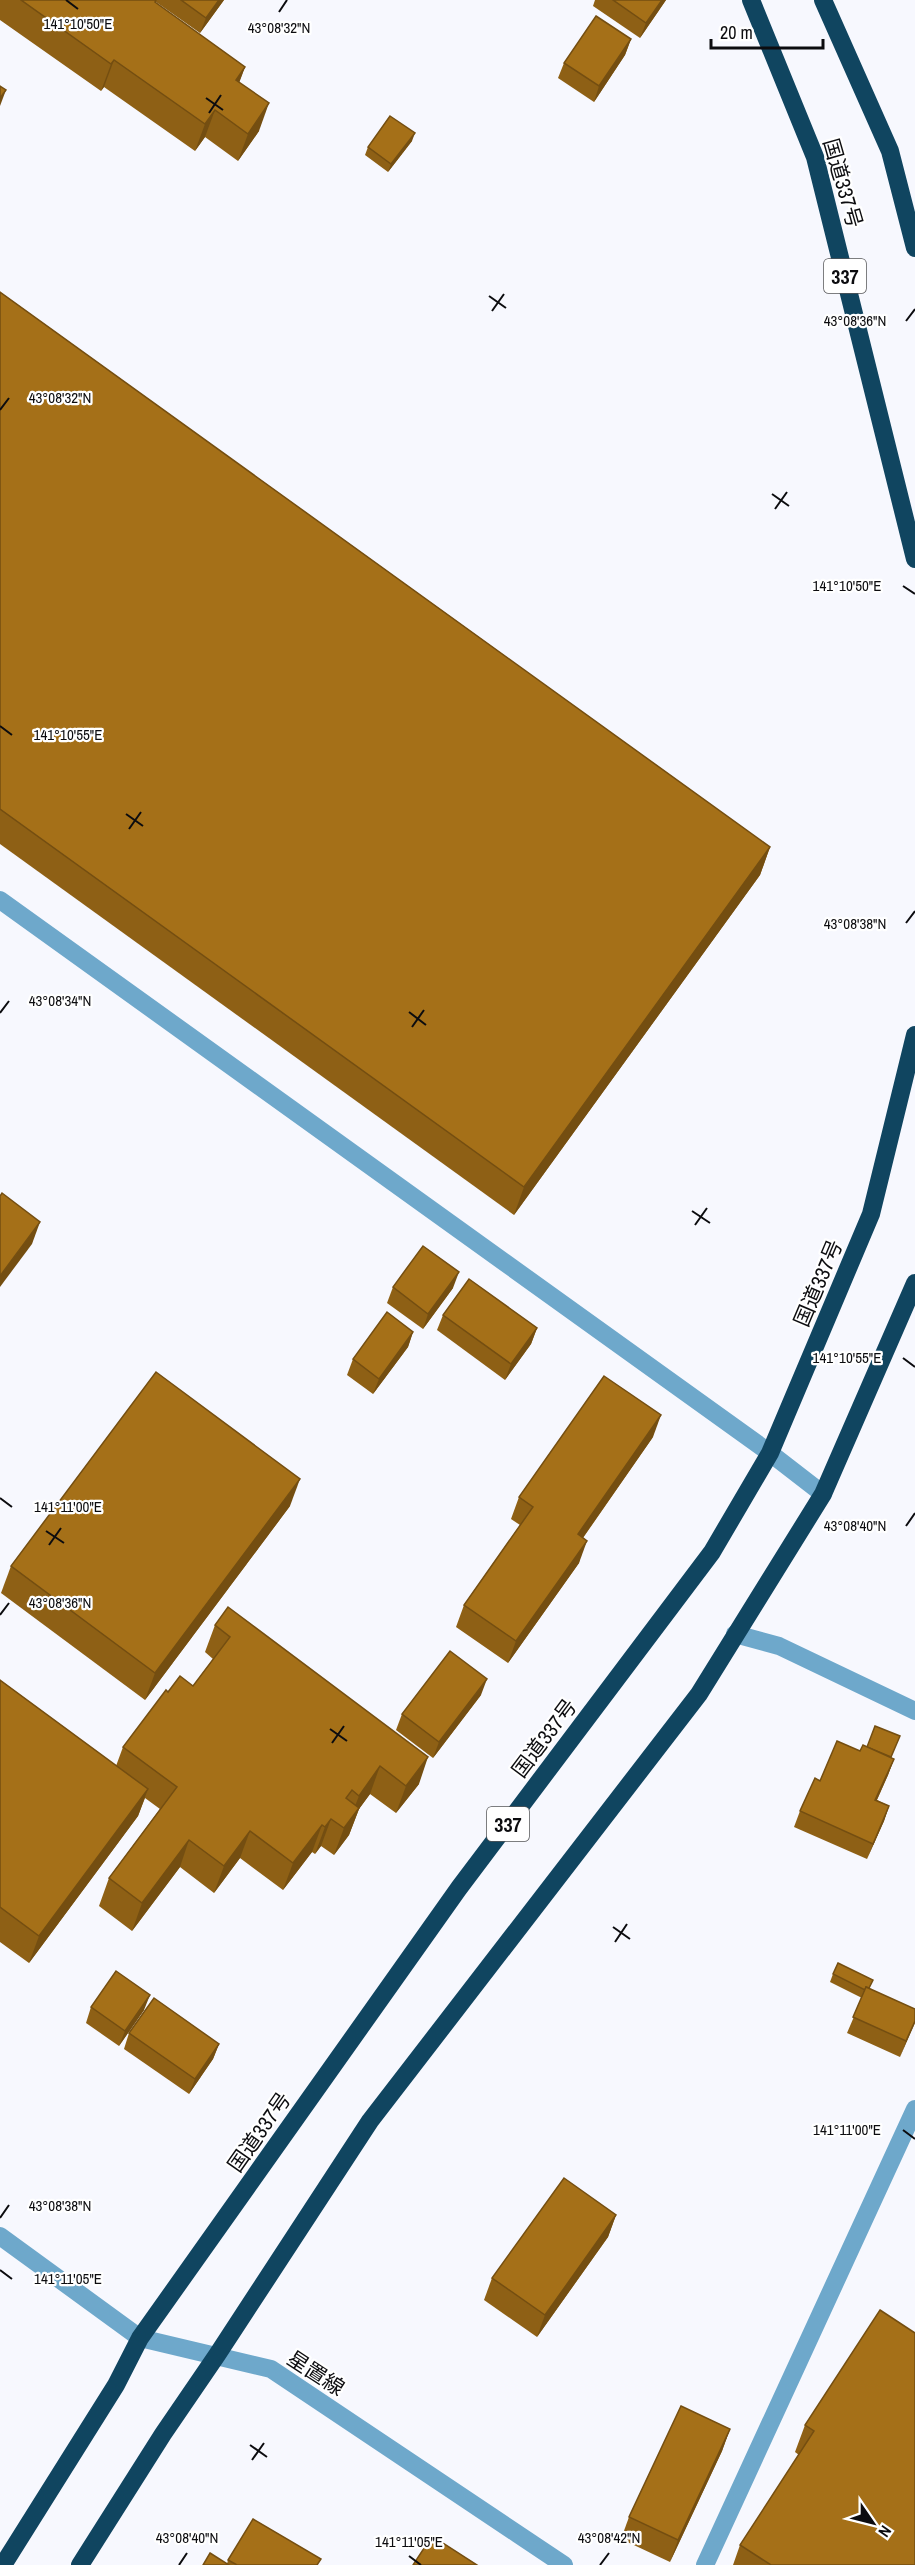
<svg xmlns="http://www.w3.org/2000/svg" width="915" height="2565" viewBox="0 0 915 2565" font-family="'Archivo Narrow','Noto Sans JP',sans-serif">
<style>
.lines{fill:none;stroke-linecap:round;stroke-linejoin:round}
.minor{stroke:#6ea8cb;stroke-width:18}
.highway{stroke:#104560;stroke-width:18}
.wall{fill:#8e6015}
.shaded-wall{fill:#744e11}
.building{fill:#a57018;stroke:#744e11;stroke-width:1.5}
.ticks{fill:none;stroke:#0c0c0f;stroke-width:2}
.labels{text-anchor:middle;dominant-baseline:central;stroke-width:4.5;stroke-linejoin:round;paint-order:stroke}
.shield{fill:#fff;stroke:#555557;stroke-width:1.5}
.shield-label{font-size:20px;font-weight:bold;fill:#0c0c0f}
.street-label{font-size:21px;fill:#0c0c0f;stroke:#fff}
.ticks-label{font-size:15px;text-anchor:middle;fill:#0c0c0f;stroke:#fff;stroke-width:4.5;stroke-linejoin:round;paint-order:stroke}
</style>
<rect width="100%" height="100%" fill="#f7f8fe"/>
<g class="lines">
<g class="minor">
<polyline points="0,900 770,1453 823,1494"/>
<polyline points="735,1634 779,1646 915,1711"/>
<polyline points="0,2236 140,2338 271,2369 564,2565"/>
<polyline points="705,2565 915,2109"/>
</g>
<g class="highway">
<polyline points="751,0 815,157 915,559"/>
<polyline points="823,0 890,151 915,248"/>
<polyline points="3,2565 116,2385 140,2338 459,1888 712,1552 770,1453 871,1214 915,1035"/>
<polyline points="80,2565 163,2434 217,2355 370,2121 699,1694 823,1494 915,1283"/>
</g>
</g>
<g class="wall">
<polygon points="0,0 224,0 200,33 156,2 156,3 245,67 239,82 259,131 238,161 205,137 195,151 104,87 101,91 0,20"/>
<polygon points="595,0 666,0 640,38 593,6"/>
<polygon points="631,39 625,55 594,102 558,78 564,63"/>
<polygon points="412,141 388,172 365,155 368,147"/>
<polygon points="0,292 770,847 760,875 514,1215 0,844"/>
<polygon points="393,1287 453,1288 423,1329 387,1303"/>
<polygon points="443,1315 537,1328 531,1344 505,1380 437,1330"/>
<polygon points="413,1332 408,1347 373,1394 347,1375 353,1359"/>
<polygon points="653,1437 583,1538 579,1563 508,1663 456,1627 464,1605 520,1525 511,1519 519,1497"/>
<polygon points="290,1506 145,1700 1,1593 11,1566"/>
<polygon points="215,1625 419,1784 396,1813 370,1794 359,1809 349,1835 334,1855 321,1846 315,1854 312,1852 283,1890 240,1858 214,1893 180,1867 132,1931 99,1906 109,1878 160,1809 145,1798 138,1816 29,1963 0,1942 0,1680 116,1766 123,1747 168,1692 193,1686 213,1659 205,1652"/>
<polygon points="481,1695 433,1758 396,1730 402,1714"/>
<polygon points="892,1758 894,1759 888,1775 877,1800 889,1806 884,1821 867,1859 794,1827 800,1811 820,1781"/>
<polygon points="833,1974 870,1989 915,2021 900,2057 847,2033 862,1998 830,1982"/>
<polygon points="91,2007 144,2010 119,2046 86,2023"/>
<polygon points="129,2033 219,2044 213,2059 189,2094 124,2049"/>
<polygon points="616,2215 608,2237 537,2337 484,2300 492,2278"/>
<polygon points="915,2333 915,2565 733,2565 740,2545 799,2455 795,2452 805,2425"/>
<polygon points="730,2429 722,2451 670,2562 621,2539 629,2517"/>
<polygon points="228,2560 319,2565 203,2565 227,2564"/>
</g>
<g class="shaded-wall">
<polygon points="219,0 224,0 200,33 206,18"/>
<polygon points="662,0 666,0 640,38 646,23"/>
<polygon points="631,39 625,55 594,102 599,86"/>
<polygon points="114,60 104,87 101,91 111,64"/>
<polygon points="245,67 235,94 236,80"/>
<polygon points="6,90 0,106 0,98"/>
<polygon points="269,103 259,131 238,161 248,134"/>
<polygon points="215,110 205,137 195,151 205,124"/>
<polygon points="415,133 412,141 388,172 391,164"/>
<polygon points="770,847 760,875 514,1215 524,1187"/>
<polygon points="40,1222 32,1244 0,1287 0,1276"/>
<polygon points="459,1272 453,1288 423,1329 428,1314"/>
<polygon points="537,1328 531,1344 505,1380 511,1364"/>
<polygon points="413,1332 408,1347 373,1394 379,1379"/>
<polygon points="661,1415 653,1437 570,1556 578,1534"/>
<polygon points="300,1479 290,1506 145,1700 155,1673"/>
<polygon points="587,1541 579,1563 508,1663 516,1641"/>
<polygon points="487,1679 481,1695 433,1758 439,1742"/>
<polygon points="428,1757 419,1784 396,1813 406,1786"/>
<polygon points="894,1759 888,1775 870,1815 875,1800"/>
<polygon points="380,1766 370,1794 359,1809 349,1835 334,1855 344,1828 349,1821 359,1796"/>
<polygon points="148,1789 138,1816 29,1963 39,1936"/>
<polygon points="889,1806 884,1821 867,1859 873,1844"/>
<polygon points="331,1819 321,1846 315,1854 325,1827"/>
<polygon points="322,1825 312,1852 283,1890 293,1863"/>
<polygon points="250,1831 240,1858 214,1893 224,1866"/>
<polygon points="189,1840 180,1867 132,1931 142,1903"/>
<polygon points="150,1995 144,2010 119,2046 125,2031"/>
<polygon points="915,2021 915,2023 900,2057 906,2041"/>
<polygon points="219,2044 213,2059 189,2094 195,2079"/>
<polygon points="616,2215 608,2237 537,2337 545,2315"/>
<polygon points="730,2429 722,2451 670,2562 678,2540"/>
</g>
<g class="building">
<polygon points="21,0 156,0 155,2 245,67 236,80 269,103 248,134 215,110 205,124 114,60 111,64"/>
<polygon points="181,0 219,0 206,18"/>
<polygon points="613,0 662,0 646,23"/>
<polygon points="596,16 631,39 599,86 564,63"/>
<polygon points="0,86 6,90 0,98"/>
<polygon points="390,116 415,133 391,164 368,147"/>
<polygon points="0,292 770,847 524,1187 0,809"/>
<polygon points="2,1193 40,1222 0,1276 0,1196"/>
<polygon points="423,1246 459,1272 428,1314 393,1287"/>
<polygon points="469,1279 537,1328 511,1364 443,1315"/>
<polygon points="387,1312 413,1332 379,1379 353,1359"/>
<polygon points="156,1372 300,1479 155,1673 11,1566"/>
<polygon points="604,1376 661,1415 578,1534 587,1541 516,1641 464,1605 533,1507 519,1497"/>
<polygon points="228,1607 428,1757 406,1786 380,1766 359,1796 352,1790 346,1798 359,1808 344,1828 331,1819 325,1827 322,1825 293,1863 250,1831 224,1866 189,1840 142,1903 109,1878 177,1787 123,1747 166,1690 168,1692 180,1676 193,1686 230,1637 215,1625"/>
<polygon points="450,1651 487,1679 439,1742 402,1714"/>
<polygon points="0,1680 148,1789 39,1936 0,1907"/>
<polygon points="875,1726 900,1736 891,1757 867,1747"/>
<polygon points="837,1741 860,1751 863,1745 894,1759 875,1800 889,1806 873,1844 800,1811 815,1778 820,1781"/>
<polygon points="838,1963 873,1980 869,1988 866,1987 865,1990 833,1974"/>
<polygon points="116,1971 150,1995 125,2031 91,2007"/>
<polygon points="866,1987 915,2009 915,2021 906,2041 853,2017"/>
<polygon points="154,1998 219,2044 195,2079 129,2033"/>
<polygon points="564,2178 616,2215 545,2315 492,2278"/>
<polygon points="880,2310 915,2333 915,2565 771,2565 740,2545 814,2431 805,2425"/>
<polygon points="681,2406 730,2429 678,2540 629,2517"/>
<polygon points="253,2519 321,2559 317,2565 237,2565 228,2560"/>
<polygon points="432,2536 477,2565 413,2565"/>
<polygon points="210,2553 229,2565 203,2565"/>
</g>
<path class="ticks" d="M66,0l12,9M279,12l8,-12M206,98l17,12M209,113l12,-18M489,296l17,12M492,311l12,-17M906,321l9,-12M0,410l9,-12M772,494l17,12M775,509l12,-17M903,586l12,8M0,726l12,9M126,814l17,12M129,829l12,-17M906,923l9,-12M409,1012l17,13M0,1013l9,-12M412,1027l12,-17M692,1211l18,12M695,1225l12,-17M903,1358l12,9M0,1498l12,9M906,1526l9,-13M46,1531l18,12M49,1545l12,-17M0,1615l9,-12M330,1729l17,12M332,1743l12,-17M613,1927l17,12M615,1942l12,-18M903,2130l12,9M0,2218l9,-13M0,2270l12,9M250,2445l17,12M252,2460l12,-17M409,2556l12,9M179,2565l8,-12M600,2565l9,-12"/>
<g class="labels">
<g class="shield">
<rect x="824" y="259" width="42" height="34" rx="4.5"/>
<rect x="487" y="1807" width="42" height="34" rx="4.5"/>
</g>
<g class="shield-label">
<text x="845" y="276">337</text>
<text x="508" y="1824">337</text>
</g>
<g class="street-label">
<text transform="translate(843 183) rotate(74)">国道337号</text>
<text transform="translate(818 1283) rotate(-67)">国道337号</text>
<text transform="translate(544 1738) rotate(-53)">国道337号</text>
<text transform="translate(259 2132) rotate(-55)">国道337号</text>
<text transform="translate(316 2373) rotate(33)">星置線</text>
</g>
</g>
<g class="ticks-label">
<text x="78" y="29">141°10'50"E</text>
<text x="279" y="33">43°08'32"N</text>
<text x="855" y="326">43°08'36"N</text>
<text x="60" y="403">43°08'32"N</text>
<text x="847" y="591">141°10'50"E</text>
<text x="68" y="740">141°10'55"E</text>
<text x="855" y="929">43°08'38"N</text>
<text x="60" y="1006">43°08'34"N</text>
<text x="847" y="1363">141°10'55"E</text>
<text x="68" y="1512">141°11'00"E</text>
<text x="855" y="1531">43°08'40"N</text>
<text x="60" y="1608">43°08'36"N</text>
<text x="847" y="2135">141°11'00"E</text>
<text x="60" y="2211">43°08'38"N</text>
<text x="68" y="2284">141°11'05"E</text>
<text x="187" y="2543">43°08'40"N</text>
<text x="609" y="2543">43°08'42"N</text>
<text x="409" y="2547">141°11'05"E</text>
</g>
<g transform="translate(873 2523) rotate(125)" stroke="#ffffff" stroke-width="4.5" paint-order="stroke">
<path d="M0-4.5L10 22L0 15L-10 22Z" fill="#0c0c0f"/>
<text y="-9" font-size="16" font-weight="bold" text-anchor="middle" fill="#0c0c0f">N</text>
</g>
<path d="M711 39v9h112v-9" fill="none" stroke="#0c0c0f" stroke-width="3"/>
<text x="720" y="39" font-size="18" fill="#0c0c0f" stroke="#ffffff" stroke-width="4.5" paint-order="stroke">20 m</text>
</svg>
